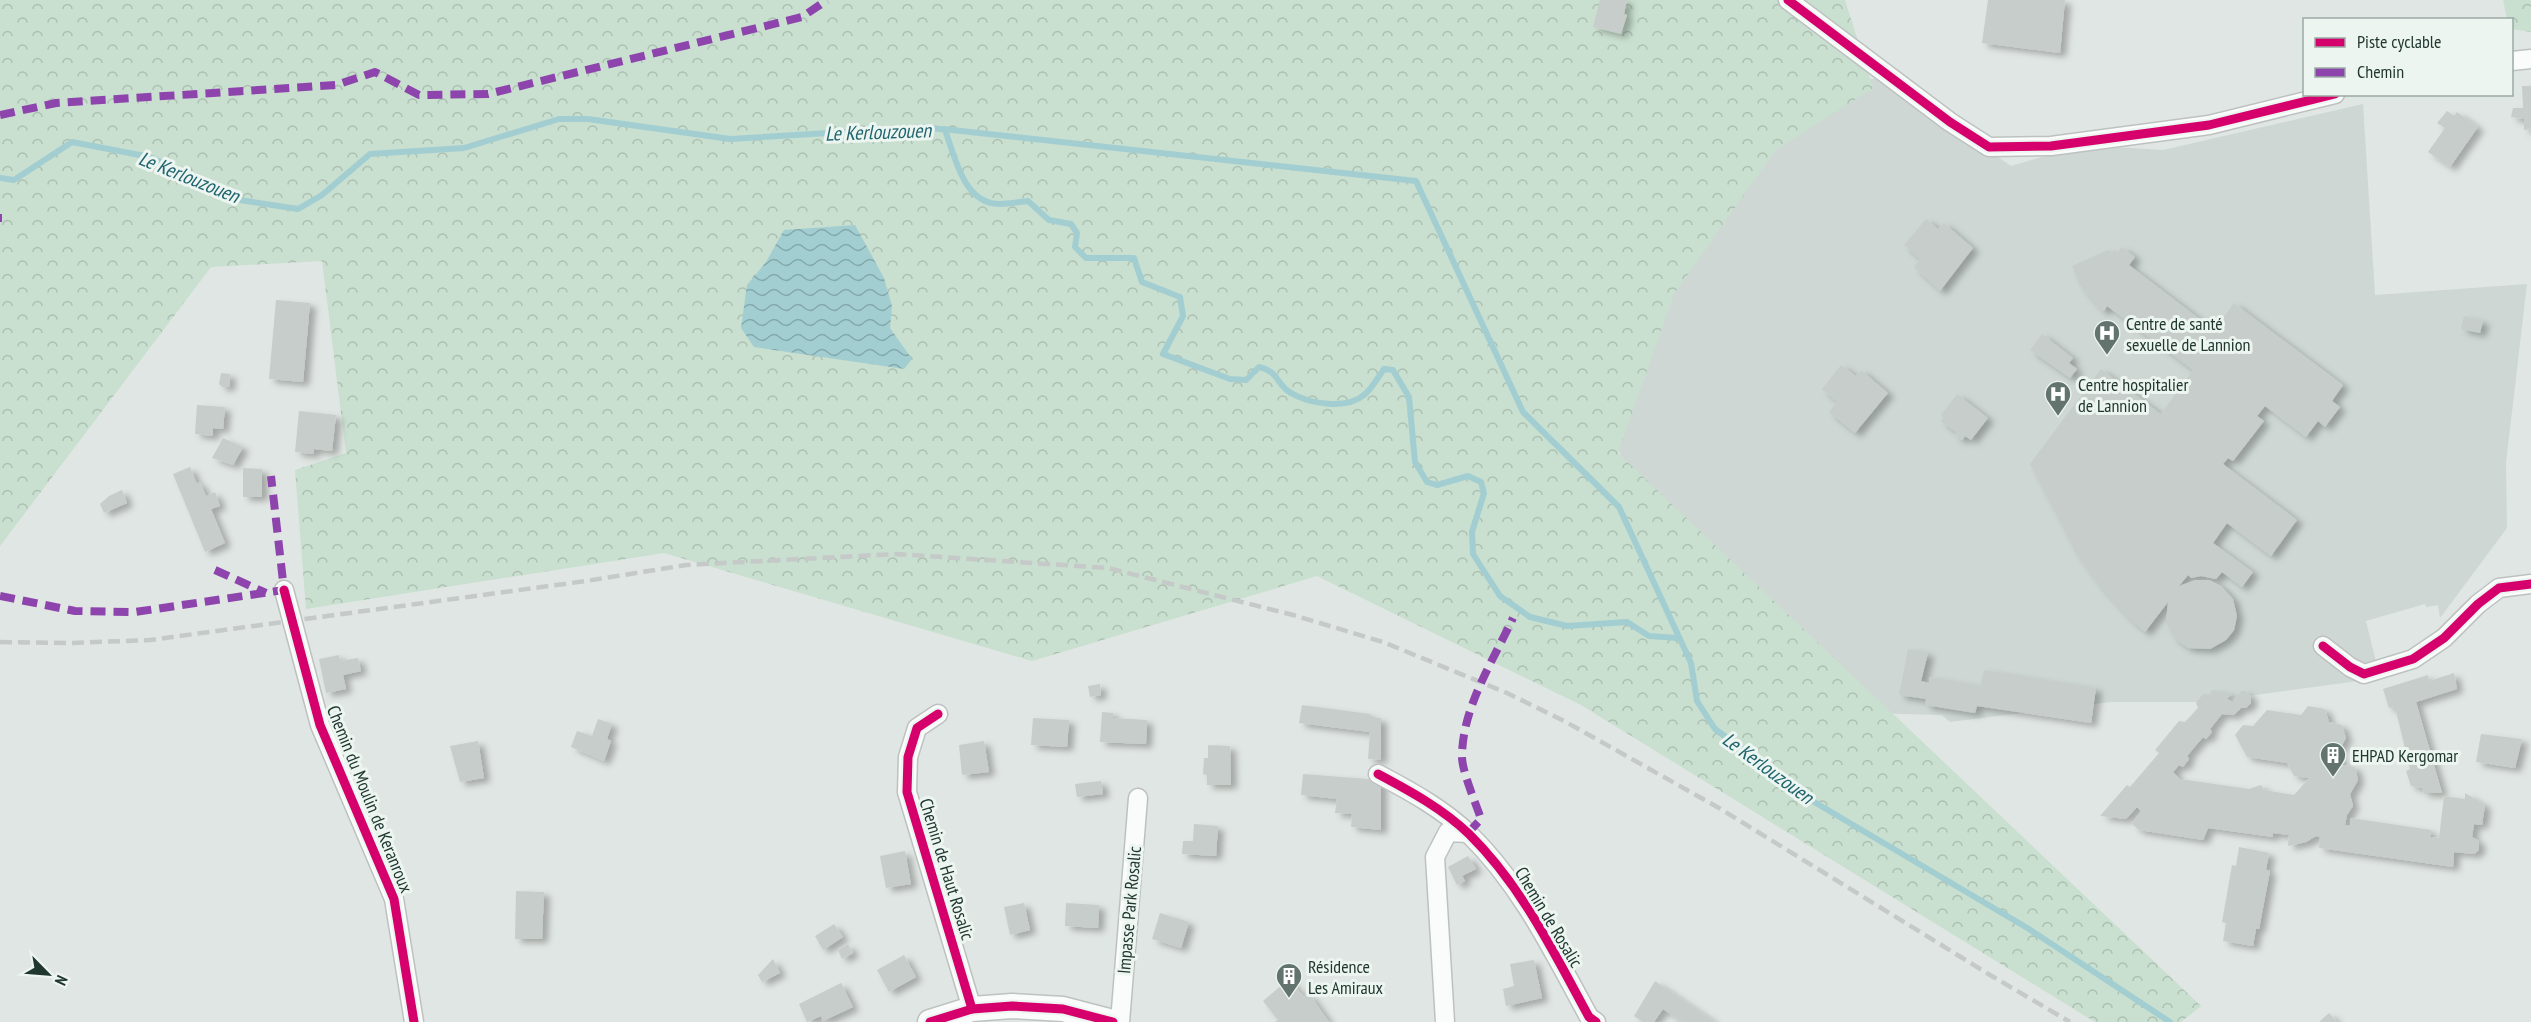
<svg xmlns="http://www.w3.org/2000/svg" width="2531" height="1022" viewBox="0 0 2531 1022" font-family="'PT Sans Narrow',sans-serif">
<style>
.built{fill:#ced7d3}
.forest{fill:url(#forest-crowns)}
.water{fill:url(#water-waves)}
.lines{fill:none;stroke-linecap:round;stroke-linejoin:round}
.stream{stroke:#a2ced2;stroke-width:6}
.building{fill:#c7cdca;filter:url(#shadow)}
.street-casing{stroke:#bdc2c0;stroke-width:21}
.secondary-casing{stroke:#bdc3c0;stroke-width:27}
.street{stroke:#fafbfb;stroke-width:18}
.secondary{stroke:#fafbfb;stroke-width:24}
.rail{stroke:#c5c9c8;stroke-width:4.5;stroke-dasharray:12 6;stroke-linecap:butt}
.quiet{stroke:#8e44ad;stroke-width:8;stroke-dasharray:15 8;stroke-linecap:butt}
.cycleway-casing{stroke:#edf5f1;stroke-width:13}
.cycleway{stroke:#d6006c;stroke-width:9}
.labels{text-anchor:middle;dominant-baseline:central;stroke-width:6;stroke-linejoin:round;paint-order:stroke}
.poi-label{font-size:18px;fill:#203730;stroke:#edf5f1;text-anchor:start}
.street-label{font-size:18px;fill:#203730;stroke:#edf5f1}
.water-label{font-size:20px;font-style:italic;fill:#1f646e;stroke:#edf5f1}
</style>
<defs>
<pattern id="forest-crowns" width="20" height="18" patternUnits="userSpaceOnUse" patternTransform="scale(1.5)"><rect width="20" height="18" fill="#c9dfcf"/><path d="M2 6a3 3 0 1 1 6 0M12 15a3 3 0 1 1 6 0" fill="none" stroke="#acc0b2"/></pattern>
<pattern id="water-waves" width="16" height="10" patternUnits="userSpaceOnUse" patternTransform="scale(1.5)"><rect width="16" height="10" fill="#a2ced2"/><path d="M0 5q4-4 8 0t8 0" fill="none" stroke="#84a8ab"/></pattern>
<filter id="shadow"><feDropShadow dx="6" dy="4" stdDeviation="3" flood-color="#0004"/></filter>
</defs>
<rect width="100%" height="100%" fill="#e0e6e3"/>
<polygon class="built" points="1881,77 2011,166 2083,145 2163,150 2363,104 2375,295 2527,284 2506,463 2507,528 2440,618 2438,605 2426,607 2425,604 2366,621 2380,678 2204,702 2110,702 1950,722 1942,715 1865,713 1625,466 1587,372 1793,116 1840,86"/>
<g class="forest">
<polygon points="0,0 1845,0 1873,88 1775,151 1674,294 1618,453 2201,1006 2181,1022 2095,1022 1581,705 1317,576 1032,661 664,553 306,609 295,470 346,453 322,261 211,267 0,546"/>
<polygon points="2503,0 2531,0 2531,32 2512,29 2512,20 2507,19"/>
</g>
<polygon class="water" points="855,225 884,278 892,306 890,328 912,359 904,369 754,347 741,328 747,285 766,262 784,230"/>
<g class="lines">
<g class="stream">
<polyline points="943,129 1416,181 1523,412 1619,507 1691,663 1697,701 1715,729 1816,803 2029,929 2170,1022"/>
<path d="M0,178l14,2 58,-38 78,15 90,43 58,9 24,-14 48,-41 94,-6 95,-29h29l142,20 197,-12 18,3c9,24 17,66 46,73 10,3 26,-1 37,-2l21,19 22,4 6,9 -2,14 11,11h48l8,24 38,15 3,19 -20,38 67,25 16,1 13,-13c20,4 18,19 32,26 19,11 55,17 73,2 8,-6 14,-18 20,-26l9,1 16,27 6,65 12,20 10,3 31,-9 13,6 3,11 -12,39 1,22 27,42 30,21 37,9 60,-4 22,14 29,2"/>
</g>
</g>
<g class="building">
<polygon points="1600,0 1627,0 1624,14 1627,15 1621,34 1593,27"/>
<polygon points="1988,0 2065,0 2060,53 1982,43"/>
<polygon points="2522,86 2531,86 2531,129 2524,130 2524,119 2511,117 2513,108 2523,108"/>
<polygon points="2447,111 2454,116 2457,112 2478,127 2450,167 2428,152 2445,128 2437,123"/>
<polygon points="1926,219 1938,229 1944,223 1973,248 1940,291 1914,267 1920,259 1904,245"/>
<polygon points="2122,247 2135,257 2129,265 2214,330 2234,303 2343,385 2332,401 2340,407 2325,427 2318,421 2306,437 2265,406 2257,416 2264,421 2233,461 2228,458 2223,464 2297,520 2271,556 2227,523 2213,543 2253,572 2242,587 2222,572 2216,579 2201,576 2191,578 2188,575 2179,586 2196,580 2209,580 2221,586 2233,599 2237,616 2234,630 2226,640 2210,649 2188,648 2174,638 2166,622 2168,602 2145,632 2130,619 2099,585 2076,553 2030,464 2101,369 2161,414 2193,370 2107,306 2104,311 2101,310 2080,285 2072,266 2108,250 2115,255"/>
<polygon points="276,300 310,303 303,382 269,379"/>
<polygon points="2464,316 2483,321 2480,333 2461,329"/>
<polygon points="2042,334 2073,358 2069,363 2077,369 2070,378 2030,350"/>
<polygon points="1841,365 1856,376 1861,370 1888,393 1855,433 1829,412 1837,402 1822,389"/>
<polygon points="221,373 230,374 229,387 222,387 219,384"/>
<polygon points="1957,394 1988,418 1971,440 1965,436 1962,440 1954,435 1957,433 1941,421 1943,417 1941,415"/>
<polygon points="197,405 225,407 223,429 213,428 213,436 195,434"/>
<polygon points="299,411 336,415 332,451 314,449 313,454 295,452"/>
<polygon points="223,438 243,447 233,465 212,458"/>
<polygon points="190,467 197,484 200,482 206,496 215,492 220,506 211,509 225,543 205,552 173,474"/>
<polygon points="243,468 262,469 262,497 243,497"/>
<polygon points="122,490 127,503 104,513 100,504 109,496"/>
<polygon points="1908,649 1928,653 1921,681 1929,683 1930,677 1980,686 1984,670 2096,688 2091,723 1977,706 1975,713 1925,705 1926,699 1899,695"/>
<polygon points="339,655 340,661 358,658 361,671 343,675 346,689 326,693 319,659"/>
<polygon points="2454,673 2457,689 2416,702 2442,793 2424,793 2422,788 2411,786 2406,771 2410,769 2395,707 2389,708 2383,689 2428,675 2429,681"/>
<polygon points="1100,684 1101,695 1090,697 1088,686"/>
<polygon points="2212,690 2232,694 2227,699 2233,702 2241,691 2245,691 2251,696 2251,703 2246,708 2241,708 2234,715 2222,714 2210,729 2212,732 2206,739 2203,737 2187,756 2189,759 2183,767 2179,765 2173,772 2180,779 2249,789 2261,785 2264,790 2294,795 2309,778 2294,776 2287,763 2247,757 2235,735 2243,725 2253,726 2267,710 2301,715 2308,706 2325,709 2329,722 2342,725 2346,738 2338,752 2343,765 2355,767 2358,780 2350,794 2353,806 2347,815 2345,825 2350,826 2351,818 2431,830 2430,837 2439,838 2444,796 2465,799 2465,793 2485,805 2482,825 2474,824 2472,837 2479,841 2479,850 2474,854 2454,852 2453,867 2319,848 2320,837 2316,836 2306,842 2288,846 2289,835 2273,833 2273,837 2208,828 2203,840 2139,830 2132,824 2141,811 2137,807 2126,819 2100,816 2127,785 2130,787 2159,753 2155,750 2179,721 2185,722 2198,708 2196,703 2203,694 2210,695"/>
<polygon points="1302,705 1370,714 1370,718 1381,718 1381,760 1368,759 1370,732 1299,723"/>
<polygon points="1102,712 1113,713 1113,718 1147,720 1146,744 1100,742"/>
<polygon points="1033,718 1069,720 1067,747 1031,745"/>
<polygon points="598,719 612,724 607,739 611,741 604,761 571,747 577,731 592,736"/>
<polygon points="2481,734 2522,739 2515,768 2476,762"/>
<polygon points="478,741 484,778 460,782 450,746"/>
<polygon points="984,741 989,772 962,775 959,745"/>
<polygon points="1208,745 1230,746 1231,785 1207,785 1207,775 1203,774 1204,758 1208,758"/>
<polygon points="1303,774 1381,780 1381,830 1351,827 1352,814 1335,813 1337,799 1301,795"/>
<polygon points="1101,781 1103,794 1077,797 1075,784"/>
<polygon points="1194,824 1218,826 1216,856 1182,854 1183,841 1193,841"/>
<polygon points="2239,847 2269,853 2266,870 2270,871 2259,929 2256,929 2253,946 2223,941 2226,923 2222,922 2232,865 2236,866"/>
<polygon points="905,851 911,884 886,888 880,856"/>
<polygon points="1468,856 1476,869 1462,876 1465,881 1457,885 1448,867"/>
<polygon points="516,891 544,892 542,939 515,939"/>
<polygon points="1024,903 1030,930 1010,935 1004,907"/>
<polygon points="1066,903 1099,905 1098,928 1065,926"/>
<polygon points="1160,913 1189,922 1181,948 1152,939"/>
<polygon points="834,924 843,937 823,950 815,936"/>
<polygon points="848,944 853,953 842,959 838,950"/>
<polygon points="904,955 916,977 889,992 877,970"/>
<polygon points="773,959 780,973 762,982 758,975"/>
<polygon points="1534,960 1542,998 1506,1006 1503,989 1514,986 1510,964"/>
<polygon points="1289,979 1304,997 1308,994 1310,995 1329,1022 1275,1022 1278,1020 1263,1001"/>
<polygon points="1655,981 1684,1001 1715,1022 1682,1022 1663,1009 1654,1022 1643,1022 1634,1016"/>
<polygon points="841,983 853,1007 823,1021 821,1016 807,1022 799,1004"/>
<polygon points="2329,1013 2337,1022 2319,1022"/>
</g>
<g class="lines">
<g class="street-casing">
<g id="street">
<polyline points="1788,0 1950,122 1989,147 2051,146 2209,125 2335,94"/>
<polyline points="2512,61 2531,59"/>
<polyline points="284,590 320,725 394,899 414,1022"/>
<polyline points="2323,646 2350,667 2364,674 2413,659 2444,638 2478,604 2499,588 2531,584"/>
<polyline points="938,714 917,728 908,757 907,792 972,1009"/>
<path d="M1378,774c32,17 65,35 91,60 53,52 85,119 120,183l7,5"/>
<polyline points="1120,1022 1138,798"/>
<polyline points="1445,1022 1435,857 1448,832 1468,833"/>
</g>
</g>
<g class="secondary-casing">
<polyline id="secondary" points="930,1022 972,1009 1012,1006 1063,1009 1113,1022"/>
</g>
<use href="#street" class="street"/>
<use href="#secondary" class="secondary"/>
<polyline class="rail" points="0,642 71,643 150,640 586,581 686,565 896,554 1108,568 1293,615 1383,642 1507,693 1566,722 1719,808 1990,975 2070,1022"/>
<g class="quiet">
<polyline points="0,115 56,103 336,85 375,72 419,95 488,94 802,17 827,0"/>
<polyline points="0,218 2,218"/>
<polyline points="215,570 266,593"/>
<polyline points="0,596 75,611 135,612 284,590 271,476"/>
<path d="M1468,833l13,-14c-5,-15 -19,-48 -19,-62 0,-49 31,-96 51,-139"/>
</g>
<g class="cycleway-casing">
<g id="cycleway">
<polyline points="1788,0 1950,122 1989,147 2051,146 2209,125 2335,94"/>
<polyline points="284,590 320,725 394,899 414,1022"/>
<polyline points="2323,646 2350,667 2364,674 2413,659 2444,638 2478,604 2499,588 2531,584"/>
<polyline points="938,714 917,728 908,757 907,792 972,1009"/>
<path d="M1378,774c32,17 65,35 91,60 53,52 85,119 120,183l7,5"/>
<polyline points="930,1022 972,1009 1012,1006 1063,1009 1113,1022"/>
</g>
</g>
<use href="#cycleway" class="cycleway"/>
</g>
<defs>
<g id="hospital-pin" transform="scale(1.35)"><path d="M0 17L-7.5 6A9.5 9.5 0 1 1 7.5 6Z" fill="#63746f" stroke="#edf5f1"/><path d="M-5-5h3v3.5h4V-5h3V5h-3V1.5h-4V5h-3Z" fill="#fff"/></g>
<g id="building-pin" transform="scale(1.35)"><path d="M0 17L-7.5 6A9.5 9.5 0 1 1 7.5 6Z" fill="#63746f" stroke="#edf5f1"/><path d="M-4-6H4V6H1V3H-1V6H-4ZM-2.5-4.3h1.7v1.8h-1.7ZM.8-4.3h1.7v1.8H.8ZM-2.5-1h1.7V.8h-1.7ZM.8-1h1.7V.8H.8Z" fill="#fff"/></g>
</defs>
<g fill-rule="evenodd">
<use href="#hospital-pin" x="2107" y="333"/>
<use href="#hospital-pin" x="2058" y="394"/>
<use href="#building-pin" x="2333" y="755"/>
<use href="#building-pin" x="1289" y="976"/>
</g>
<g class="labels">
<g class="poi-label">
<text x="2126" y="323">Centre de santé<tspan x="2126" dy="21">sexuelle de Lannion</tspan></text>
<text x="2078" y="384">Centre hospitalier<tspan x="2078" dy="21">de Lannion</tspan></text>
<text x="2352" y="755">EHPAD Kergomar</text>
<text x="1308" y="966">Résidence<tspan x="1308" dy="21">Les Amiraux</tspan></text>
</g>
<g class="street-label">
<text transform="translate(370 799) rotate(68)">Chemin du Moulin de Keranroux</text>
<text transform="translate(947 869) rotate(73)">Chemin de Haut Rosalic</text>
<text transform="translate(1129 910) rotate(-85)">Impasse Park Rosalic</text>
<text transform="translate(1549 917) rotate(59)">Chemin de Rosalic</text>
</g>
<g class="water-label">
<text transform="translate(878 132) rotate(-2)">Le Kerlouzouen</text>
<text transform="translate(189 177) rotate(22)">Le Kerlouzouen</text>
<text transform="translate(1768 768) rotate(36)">Le Kerlouzouen</text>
</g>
</g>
<rect x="2303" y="18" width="210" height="78" fill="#edf5f1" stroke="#9ba9a4" stroke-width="1.5"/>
<rect x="2315" y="38" width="30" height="9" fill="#d6006c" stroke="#9ba9a4" stroke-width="1.5"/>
<text x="2357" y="48" font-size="18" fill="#203730">Piste cyclable</text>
<rect x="2315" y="68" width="30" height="9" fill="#8e44ad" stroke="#9ba9a4" stroke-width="1.5"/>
<text x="2357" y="78" font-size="18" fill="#203730">Chemin</text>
<g transform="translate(48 974) rotate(115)" stroke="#edf5f1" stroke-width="4.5" paint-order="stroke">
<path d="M0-4.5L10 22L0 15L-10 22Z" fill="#203730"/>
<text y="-9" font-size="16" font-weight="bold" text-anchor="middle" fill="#203730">N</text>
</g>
</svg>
